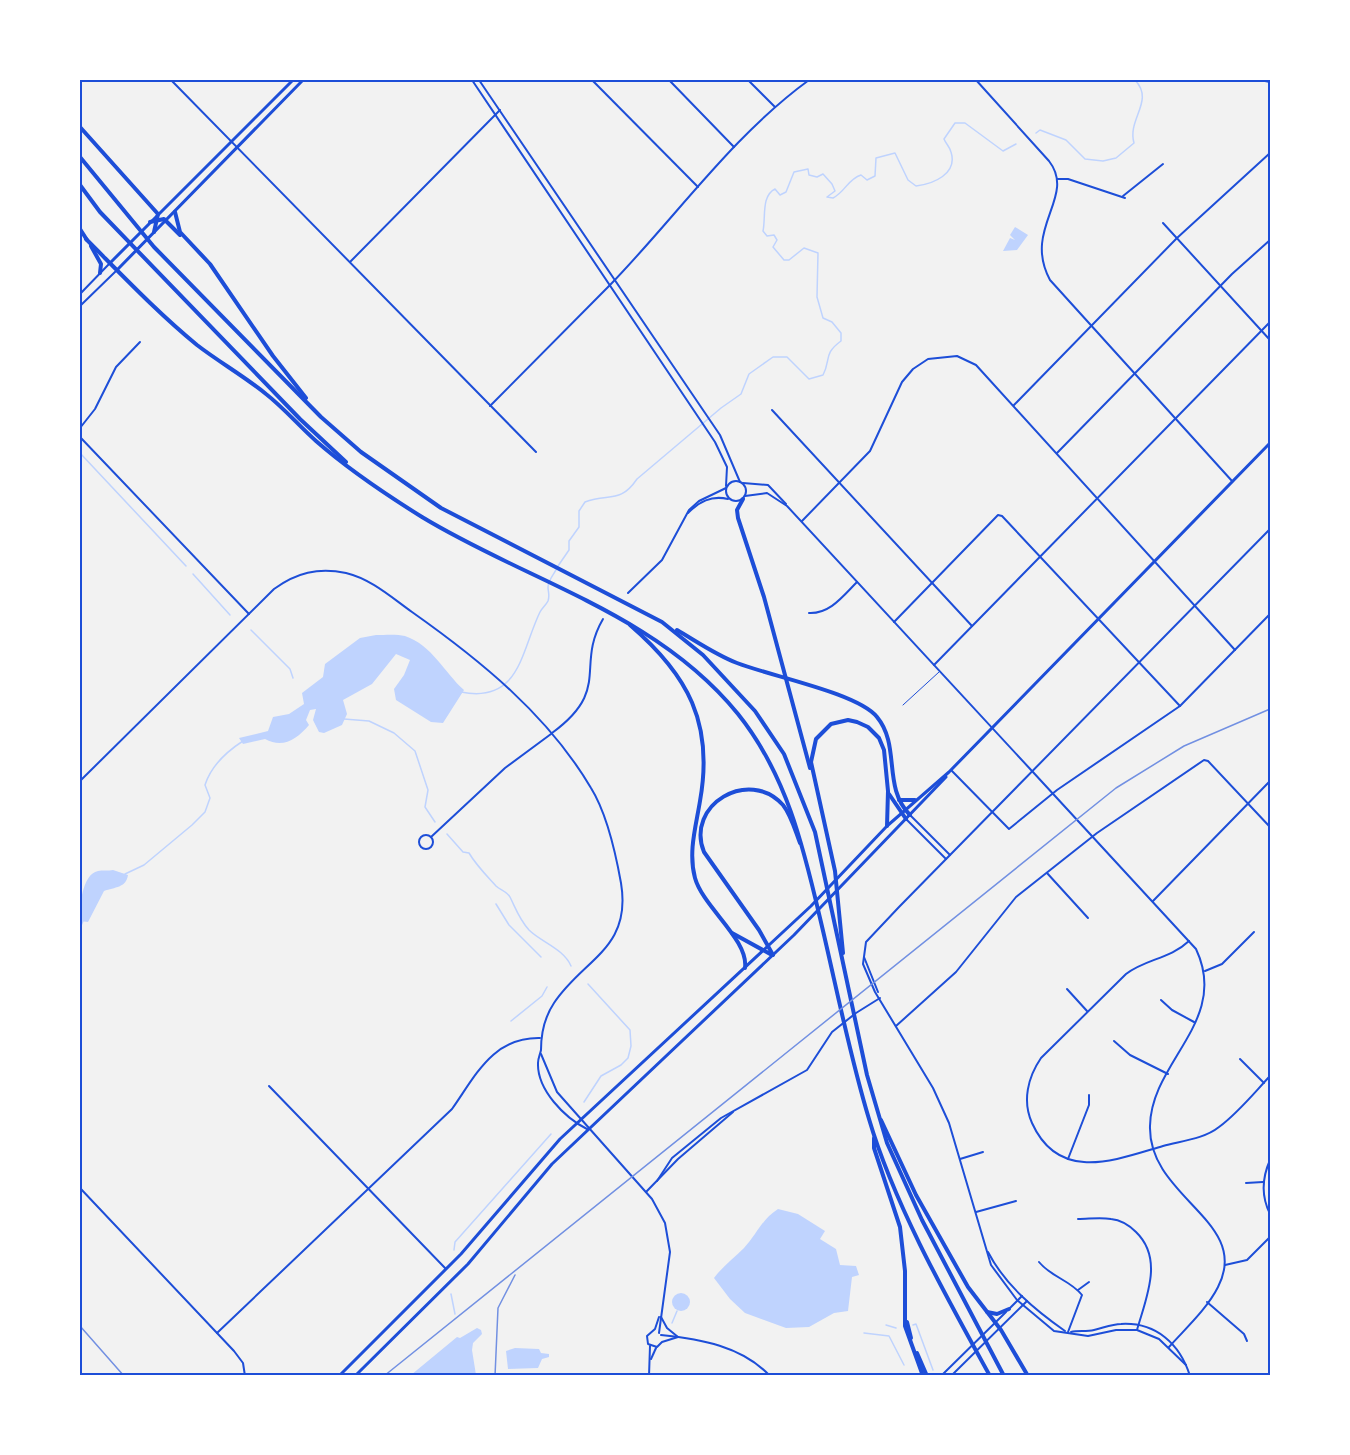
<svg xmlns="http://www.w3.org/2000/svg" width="1350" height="1455" viewBox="0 0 1350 1455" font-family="Barlow,sans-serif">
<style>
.water{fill:#bfd3fe}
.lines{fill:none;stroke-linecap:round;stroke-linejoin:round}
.stream{stroke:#bfd3fe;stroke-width:1.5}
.service{stroke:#1d4ed8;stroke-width:1}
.minor{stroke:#1d4ed8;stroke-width:2}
.tertiary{stroke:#1d4ed8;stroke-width:2}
.secondary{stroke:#1d4ed8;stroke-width:3}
.primary{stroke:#1d4ed8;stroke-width:3}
.motorway{stroke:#1d4ed8;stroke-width:4}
.rail{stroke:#7290e2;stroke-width:1.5}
.neatline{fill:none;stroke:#1d4ed8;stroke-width:2}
</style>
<rect width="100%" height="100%" fill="#f2f2f2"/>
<g class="water">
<polygon points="1015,227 1028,235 1017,250 1003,251 1010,238 1015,240 1010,235"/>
<path d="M376,635c9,0 21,-1 29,1 27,9 39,36 59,54l-21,33 -12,-1 -35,-22 -2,-11 10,-14 6,-15 -14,-6 -24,30 -29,16 4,14 -5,11 -18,8 -5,-1 -6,-12 3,-11 -6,1 -4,10 3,5c-12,14 -26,24 -44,14l-22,5 -4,-6 29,-7 5,-14 16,-3 15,-10 -2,-11 21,-16 2,-13 35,-26z"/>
<path d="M113,870l15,5c-2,13 -13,12 -24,16l-16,31 -8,-1c-1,-13 2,-47 18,-50 4,-1 11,0 15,-1z"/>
<path d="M778,1209l20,5 27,17 -5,8 16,10 4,16 16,1 3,9 -7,2 -4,34 -14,2 -25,14 -23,1 -41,-15 -15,-14 -16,-21c9,-12 20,-20 30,-30 13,-14 18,-29 34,-39z"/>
<circle cx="681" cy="1302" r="9"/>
<polygon points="477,1328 481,1330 482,1334 473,1343 472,1350 476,1375 411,1375 457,1337 460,1338"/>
<polygon points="515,1348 539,1349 541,1353 549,1354 549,1357 542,1359 538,1368 508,1369 506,1351"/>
</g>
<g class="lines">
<g class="stream">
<path d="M1036,133l4,-3 26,10 19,19 18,2 13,-3 18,-15c-7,-24 21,-42 1,-63"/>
<polyline points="80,453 186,566"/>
<path d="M558,566l11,-16v-9l10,-14v-16l6,-9c24,-9 35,2 52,-23l84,-71 20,-14 8,-20 24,-17h14l22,22 14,-4c8,-15 0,-21 18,-34v-8l-9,-11 -9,-4 -6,-21 1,-44 -14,-5 -15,12h-5l-11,-13 4,-7 -3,-5 -7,1 -4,-5c3,-14 -2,-35 12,-42l5,6 6,-3 8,-20 14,-3 1,6 8,2 6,-3 9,10 3,7 -8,6 6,1c12,-6 15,-19 28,-23l6,5 8,-4 1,-18 19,-5 13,27 8,6c17,-2 42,-12 35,-34 -1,-5 -5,-8 -7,-13l11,-16h10l38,28 13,-7"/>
<polyline points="193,574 230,615"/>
<polyline points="251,630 290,669 293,678"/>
<path d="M461,692c59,12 60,-41 79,-80 2,-4 6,-7 8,-11 2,-6 0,-9 0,-14 0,-6 5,-12 8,-17"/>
<polyline points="344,719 369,721 394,733 415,751 428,790 425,807 435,822"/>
<path d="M447,834l16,18 6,1c7,12 17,22 27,33 4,4 11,5 14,11 6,12 9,22 19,33 12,12 35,19 42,36"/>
<path d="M125,874l19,-9 48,-40 13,-13 5,-14 -5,-13c6,-19 21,-33 38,-44"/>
<polyline points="496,904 509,925 541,957"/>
<polyline points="80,928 83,921"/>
<polyline points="511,1021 542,996 547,987"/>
<polyline points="584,1102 601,1076 621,1065 628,1058 631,1046 630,1030 588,984"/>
<polyline points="454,1250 455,1242 551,1134"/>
<polyline points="451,1294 455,1314"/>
<polyline points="672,1323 677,1311"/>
<polyline points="886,1325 896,1328"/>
<polyline points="913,1325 916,1324 933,1370"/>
<polyline points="864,1333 889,1336 904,1365"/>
</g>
<polyline class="service" points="903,705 939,672"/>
<g class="minor">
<polyline points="171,80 536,452"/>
<polyline points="592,80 698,187"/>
<polyline points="669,80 734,147"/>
<polyline points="748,80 775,107"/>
<polyline points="1260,80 1270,82"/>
<polyline points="1057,179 1068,179 1125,198"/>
<polyline points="1123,196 1163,164"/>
<polyline points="1163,223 1270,340"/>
<polyline points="350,262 500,110"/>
<polyline points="1014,405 1177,238 1270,153"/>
<polyline points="490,406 610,285"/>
<polyline points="772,410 972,626"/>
<polyline points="80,428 95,409 116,367 140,342"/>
<polyline points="80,437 249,614"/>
<polyline points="1057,453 1232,274 1270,240"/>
<polyline points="802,521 870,451 902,382 913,369 928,359 957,356 976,365 1235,650"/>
<path d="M809,613c21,1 34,-17 48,-31"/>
<polyline points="894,622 998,515 1002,516 1180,706"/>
<polyline points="934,665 1270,322"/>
<polyline points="951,770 1009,829 1057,790 1180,706 1270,614"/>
<path d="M1032,771l164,178c34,72 -45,112 -46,177 -2,72 102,95 68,161 -11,22 -33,42 -49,60"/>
<polyline points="910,815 950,855"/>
<polyline points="906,819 946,859"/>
<circle cx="426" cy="842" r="7"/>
<polyline points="431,837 505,768 551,734"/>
<polyline points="1047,873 1088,918"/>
<polyline points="1153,901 1270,781"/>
<path d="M1189,941c-19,18 -44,18 -63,33l-85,84c-13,19 -19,43 -9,65 27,60 83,37 131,23 18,-5 41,-7 56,-19 19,-14 35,-34 51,-51"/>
<polyline points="1205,971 1222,964 1254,932"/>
<polyline points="1067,989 1087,1011"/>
<polyline points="1161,1000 1172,1010 1194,1022"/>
<polyline points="896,1026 956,972 1016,897 1097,833 1204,760 1208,761 1270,827"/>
<polyline points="1114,1041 1130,1055 1168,1074"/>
<polyline points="1240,1059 1264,1083"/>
<polyline points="269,1086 446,1269"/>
<polyline points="960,1159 983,1152"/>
<polyline points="1068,1159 1089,1105 1089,1095"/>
<path d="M1270,1160c-8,18 -9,36 0,54"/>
<polyline points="657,1181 672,1158 721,1118 807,1070 832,1032 856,1013 880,998"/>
<polyline points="1246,1183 1263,1182"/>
<polyline points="80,1188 234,1351 243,1363 245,1376"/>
<polyline points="646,1192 678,1159 733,1112"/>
<polyline points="976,1212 1016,1201"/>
<path d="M1078,1219c11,0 22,-2 33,0 10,1 18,6 25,13 28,27 10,66 1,98"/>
<path d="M1039,1262c12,15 31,18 43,33l-14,37"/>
<polyline points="1225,1265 1247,1260 1270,1237"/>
<polyline points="1078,1290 1089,1282"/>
<polyline points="1207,1302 1244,1334 1247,1341"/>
<path d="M217,1333l235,-224c24,-34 41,-72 88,-71"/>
</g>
<g class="tertiary">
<polyline points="472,80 715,442 727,467 726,486"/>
<polyline points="479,80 720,435 740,482"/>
<path d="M976,80l73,81c28,36 -27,67 1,119l182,201"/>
<path d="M610,285c66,-68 122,-149 199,-205"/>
<polyline points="80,294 110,263"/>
<polyline points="80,306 116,271"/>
<circle cx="736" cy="491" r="10"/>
<polyline points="743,483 768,485 786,504"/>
<polyline points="745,496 767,493 787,506 1032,771"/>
<path d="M688,513c11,-11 23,-18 40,-14"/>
<polyline points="628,593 662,560 689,510 699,501 726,488"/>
<path d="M552,733c60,-44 23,-66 51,-114"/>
<path d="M80,781l194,-192c22,-16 44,-22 72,-16 25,6 45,24 66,39 68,48 136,103 179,176 15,24 25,67 30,95 11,66 -38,76 -67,120 -10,15 -13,30 -13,47 -1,5 -3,8 -3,13 -1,27 27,55 49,66"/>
<polyline points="864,957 878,992"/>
<polyline points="541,1054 557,1092 652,1199 665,1223 670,1252 659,1333"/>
<path d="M988,1252c17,33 47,58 77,79"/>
<polyline points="1010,1308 1022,1296"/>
<polyline points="659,1317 655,1329 647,1336 648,1344 657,1347 662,1342 678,1337"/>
<polyline points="661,1317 667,1328 678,1337"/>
<path d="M1071,1332c7,-2 15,0 23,-2 9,-2 18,-6 27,-6 35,-2 59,20 69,52"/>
<path d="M661,1335c39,4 81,11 109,41"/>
<polyline points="651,1359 656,1348"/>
<polyline points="1186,1365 1159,1339 1137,1330 1116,1330 1088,1336 1054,1331 1017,1300 991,1265 949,1123 933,1088 875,992 863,964 866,942 899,907 1270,529"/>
<polyline points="649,1376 650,1346"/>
<polyline points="941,1376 1006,1312"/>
<polyline points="951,1376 1027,1301"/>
</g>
<g class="secondary">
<polyline points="110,263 293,80"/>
<polyline points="118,269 303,80"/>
</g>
<g class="primary">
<polyline points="339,1376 461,1254 560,1139 811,906 887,826 949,772 1270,443"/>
<polyline points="355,1376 468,1264 552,1164 794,935 946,777"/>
</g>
<g class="motorway">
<polyline points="80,127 158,214 154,232"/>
<polyline points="80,157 154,247 321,417 361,452 441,508 662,622 703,655 755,711 784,754 815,832 867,1075 887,1143 922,1220 1004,1376"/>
<polyline points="80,185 100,212 300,419 346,462"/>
<polyline points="175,212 180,232 210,264 273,356 306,398"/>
<polyline points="150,222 164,219 180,235"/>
<polyline points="80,229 87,240"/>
<path d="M86,239c36,36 72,74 111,106 22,17 47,31 69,49 18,14 33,32 50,47 32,28 69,53 106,76 107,65 234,96 316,197 48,60 65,131 82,204 16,67 29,135 49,201 25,85 78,179 121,257"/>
<polyline points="91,246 101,264 100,273"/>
<polyline points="743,499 737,510 738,518 764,597 810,768"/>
<path d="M630,625c58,50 84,98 70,176 -4,25 -12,51 -5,77 8,29 54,62 50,90"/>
<path d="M677,630c19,11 39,25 60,33 33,13 121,30 140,54 24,29 5,70 33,98"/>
<polyline points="889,794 906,819"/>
<polyline points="899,800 915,800"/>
<polyline points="732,933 772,955"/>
<polyline points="843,953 835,871 811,762 816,739 831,724 848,720 857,722 868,727 879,738 884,750 888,791 887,826"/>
<path d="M773,955l-14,-25 -55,-78c-19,-47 45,-85 79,-47 8,10 12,25 17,38"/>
<polyline points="881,1120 916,1195 968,1287 1001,1330 1028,1376"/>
<polyline points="874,1138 874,1148 900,1227 905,1271 905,1326 923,1376"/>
<polyline points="987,1312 997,1314 1009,1309"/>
<polyline points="907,1322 911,1338"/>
<polyline points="917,1353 927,1376"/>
</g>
<g class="rail">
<polyline points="80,1326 124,1376"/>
<polyline points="384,1376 1116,788 1184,746 1270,709"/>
<polyline points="495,1376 498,1308 515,1275"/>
</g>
</g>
<rect width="1350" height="1455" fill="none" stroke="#ffffff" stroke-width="162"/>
<rect x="81" y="81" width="1188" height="1293" class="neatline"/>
</svg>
